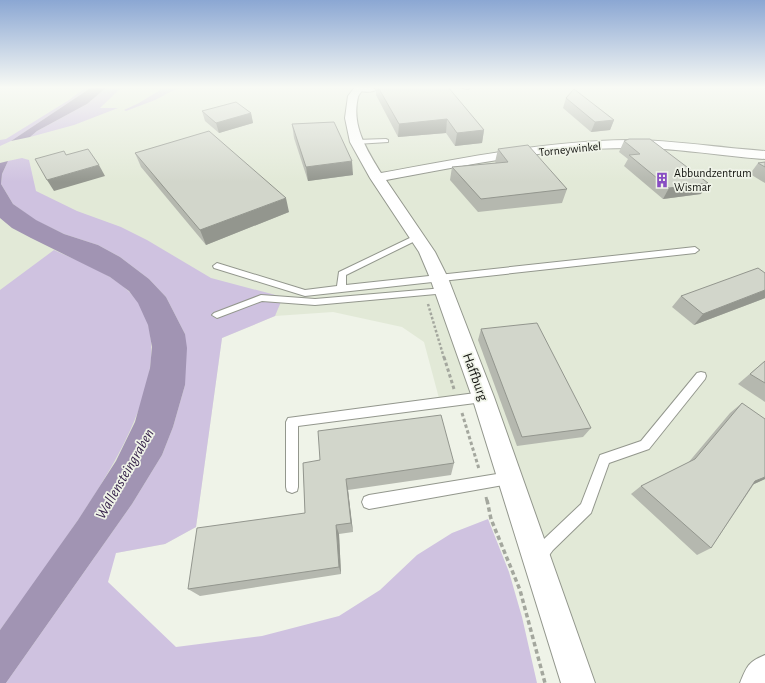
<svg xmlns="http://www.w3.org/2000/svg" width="765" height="683" viewBox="0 0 765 683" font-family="'Alegreya Sans',sans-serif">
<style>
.built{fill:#e2e9d7}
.green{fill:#cfc2e0}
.water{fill:#a194b3}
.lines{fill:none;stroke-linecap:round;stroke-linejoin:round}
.lane-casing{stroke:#93978d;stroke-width:2}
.street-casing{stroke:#93978d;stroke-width:2}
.secondary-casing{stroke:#93978d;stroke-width:2}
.path-far2{stroke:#a4a79e;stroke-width:2.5;stroke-dasharray:2.5 2;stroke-linecap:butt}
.path-far1{stroke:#a4a79e;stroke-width:3;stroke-dasharray:3.5 2.5;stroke-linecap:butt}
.path{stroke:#a4a79e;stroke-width:3.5;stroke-dasharray:4.5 3;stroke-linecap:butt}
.lane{fill:#fff;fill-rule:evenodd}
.street{fill:#fff;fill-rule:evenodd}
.secondary{fill:#fff;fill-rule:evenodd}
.wall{fill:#b5b8af}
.shaded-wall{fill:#93968e}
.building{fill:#d2d6cb;stroke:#93968e}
.labels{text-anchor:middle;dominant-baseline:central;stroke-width:3.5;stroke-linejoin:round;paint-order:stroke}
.far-street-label{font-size:12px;fill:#11120e;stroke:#eff3e8}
.far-poi-label{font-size:12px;fill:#11120e;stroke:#eff3e8;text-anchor:start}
.street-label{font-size:14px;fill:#11120e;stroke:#eff3e8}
.water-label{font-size:15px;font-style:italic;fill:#321d47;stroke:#eff3e8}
</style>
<rect width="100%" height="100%" fill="#eff3e8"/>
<polygon class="built" points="0,87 765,87 765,673 758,683 578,683 483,397 440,402 424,342 402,327 333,312 275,316 222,338 196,527 165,544 116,553 75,557 0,656"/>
<g class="green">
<polygon points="86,87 92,87 11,141 0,146 0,140 6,139 69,100"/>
<polygon points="107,87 122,87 100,108 118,108 74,125 30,137 37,131 87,104"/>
<polygon points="165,87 180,87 155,100 126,111 124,110 139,103"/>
<polygon points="22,158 29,160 36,191 77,211 121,227 147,240 211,278 283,297 275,316 222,338 196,527 165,544 116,553 108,582 176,647 262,636 339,616 380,590 417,555 452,533 488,519 509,572 522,617 537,683 6,683 132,504 162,455 173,427 185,385 185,334 166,297 149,279 120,257 98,245 64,234 35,220 13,204 1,184 2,174 8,161"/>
<path d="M54,250c28,13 66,26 84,52 45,67 -35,182 -73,237 -21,31 -43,61 -65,91v-340z"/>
</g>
<g class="water">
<polygon points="92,87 107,87 87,104 37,131 30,137 11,141"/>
<polygon points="8,161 2,174 1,184 13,204 36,220 64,234 98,245 120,257 149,279 166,297 185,334 187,348 185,385 173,427 162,455 132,504 6,683 0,683 0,630 78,520 116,461 135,422 150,368 152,347 148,325 138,303 129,291 110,277 31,238 12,228 0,218 0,163"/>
</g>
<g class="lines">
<g class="lane-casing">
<g id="lane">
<polygon points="458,87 471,87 468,89"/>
<path d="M356,88h17l3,2c-5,3 -16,2 -21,-1z"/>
<polygon points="386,139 388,140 388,142 356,144 353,142 356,140"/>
<polygon points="416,235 420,237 419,239 346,275 346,285 695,247 699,250 695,253 305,296 214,268 213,266 217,263 305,290 337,286 339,272"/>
<polygon points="444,288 449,291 447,293 315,305 262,301 217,318 212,315 214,313 261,295 315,299"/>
<polygon points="701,372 705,373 706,376 705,379 649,449 609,463 591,513 553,550 544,562 539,564 534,562 532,557 543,540 581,504 600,455 641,441 697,373"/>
<polygon points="483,392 487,394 489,397 487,400 483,402 298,426 298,487 297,491 292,493 287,491 286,487 286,422 288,418"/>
<polygon points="509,472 513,474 515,478 513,482 509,484 369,509 364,507 362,502 364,497 369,495"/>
</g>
</g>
<g class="street-casing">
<path id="street" d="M355,87h10c-2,3 -6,7 -7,10 -7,29 9,53 23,76 82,-15 165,-32 248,-33 46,0 91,8 136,11v8c-45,-3 -91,-12 -136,-11 -82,0 -163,17 -243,32l49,72 13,26 46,119 101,286h-34l-89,-286 -42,-119 -11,-26 -49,-74 -20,-36 -5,-24 3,-22z"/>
</g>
<g class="secondary-casing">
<path id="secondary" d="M765,655v28h-25c7,-17 8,-21 25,-28z"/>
</g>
<polyline class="path-far2" points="428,304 444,358"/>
<g class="path-far1">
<polyline points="444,357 454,389"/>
<polyline points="462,413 479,469"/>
<polyline points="486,497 487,501"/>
</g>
<polyline class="path" points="487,500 491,519 520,590 545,683"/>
<use href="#lane" class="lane"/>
<use href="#street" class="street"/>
<use href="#secondary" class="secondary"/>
</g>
<g class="wall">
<polygon points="376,87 448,87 484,130 482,143 455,146 446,133 398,137 376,95"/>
<polygon points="566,98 614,120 610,130 591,132 563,108"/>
<polygon points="202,111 251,113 253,123 219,133 205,121"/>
<polygon points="292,124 353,175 308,181 294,138"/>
<polygon points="624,141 701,194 663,199 624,166 628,159 619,152"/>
<polygon points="498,149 567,189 562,203 478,212 450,180 452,167 496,163 495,162"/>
<polygon points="135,153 289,212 206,245 141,167"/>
<polygon points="765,162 765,183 750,174 758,163"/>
<polygon points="765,273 765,298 694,325 672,307 681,296"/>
<polygon points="481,329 591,428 583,437 517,446 478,340"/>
<polygon points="765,361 765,402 738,384"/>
<polygon points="742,403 765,479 754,484 711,548 697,555 631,494 641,486 688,463 730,413"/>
<polygon points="303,463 454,463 451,475 348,490 353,532 339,534 341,574 200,596 188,589 305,513"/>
</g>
<g class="shaded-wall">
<polygon points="251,113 253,123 219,133 216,123"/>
<polygon points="447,119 446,133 398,137 399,124"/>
<polygon points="614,120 610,130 591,132 595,122"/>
<polygon points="484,130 482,143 455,146 457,133"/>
<polygon points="352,161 353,175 308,181 306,167"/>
<polygon points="99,165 105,176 54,191 47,180"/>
<polygon points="708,183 701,194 663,199 669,188"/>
<polygon points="286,198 289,212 206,245 200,230"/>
<polygon points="765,290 765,298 694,325 703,314"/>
<polygon points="765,477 765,479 741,490 755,481"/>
<polygon points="346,479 348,490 353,532 351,523"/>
<polygon points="336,525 339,534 341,574 339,567"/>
</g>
<g class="building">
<polygon points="378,87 448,87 484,130 457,133 447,119 399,124"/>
<polygon points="574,89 614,120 595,122 566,98"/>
<polygon points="236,102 251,113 216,123 202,111"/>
<polygon points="334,122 352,161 306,167 292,124"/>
<polygon points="209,131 286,198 200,230 135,153"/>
<polygon points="629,139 650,139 708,183 669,188 629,155 640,154 624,141"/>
<polygon points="528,145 567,189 481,199 452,167 508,162 498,149"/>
<polygon points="88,149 99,165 47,180 35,159 64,151 66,155"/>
<polygon points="765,162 765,167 758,163"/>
<polygon points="758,268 765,273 765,290 703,314 681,296"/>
<polygon points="537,323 591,428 522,437 481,329"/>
<polygon points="765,361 765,383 750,374"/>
<polygon points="742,403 765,419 765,477 755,481 711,548 641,486 695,459"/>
<polygon points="441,415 454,463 346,479 351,523 336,525 339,567 188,589 197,528 305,513 303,463 320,460 318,431"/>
</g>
<linearGradient id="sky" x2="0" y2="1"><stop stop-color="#8ba7d3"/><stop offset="0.48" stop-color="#f8faf5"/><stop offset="1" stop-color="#f8faf5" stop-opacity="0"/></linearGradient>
<rect width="765" height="182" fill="url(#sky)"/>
<defs>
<g id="building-bare" transform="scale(1.2)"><path d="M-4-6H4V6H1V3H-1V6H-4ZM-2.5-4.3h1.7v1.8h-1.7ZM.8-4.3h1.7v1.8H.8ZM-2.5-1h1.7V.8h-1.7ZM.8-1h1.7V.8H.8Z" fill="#884dc3" stroke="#eff3e8" stroke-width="2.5" paint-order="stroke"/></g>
</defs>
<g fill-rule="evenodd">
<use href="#building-bare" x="662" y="180"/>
</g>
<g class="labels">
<g class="far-street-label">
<text transform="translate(570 149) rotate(-6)">Torneywinkel</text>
</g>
<g class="far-poi-label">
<text x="674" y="173">Abbundzentrum<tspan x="674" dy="14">Wismar</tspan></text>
</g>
<g class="street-label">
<text transform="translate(475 377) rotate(70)">Haffburg</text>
</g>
<g class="water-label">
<text transform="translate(125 474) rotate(-60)">Wallensteingraben</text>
</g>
</g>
</svg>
